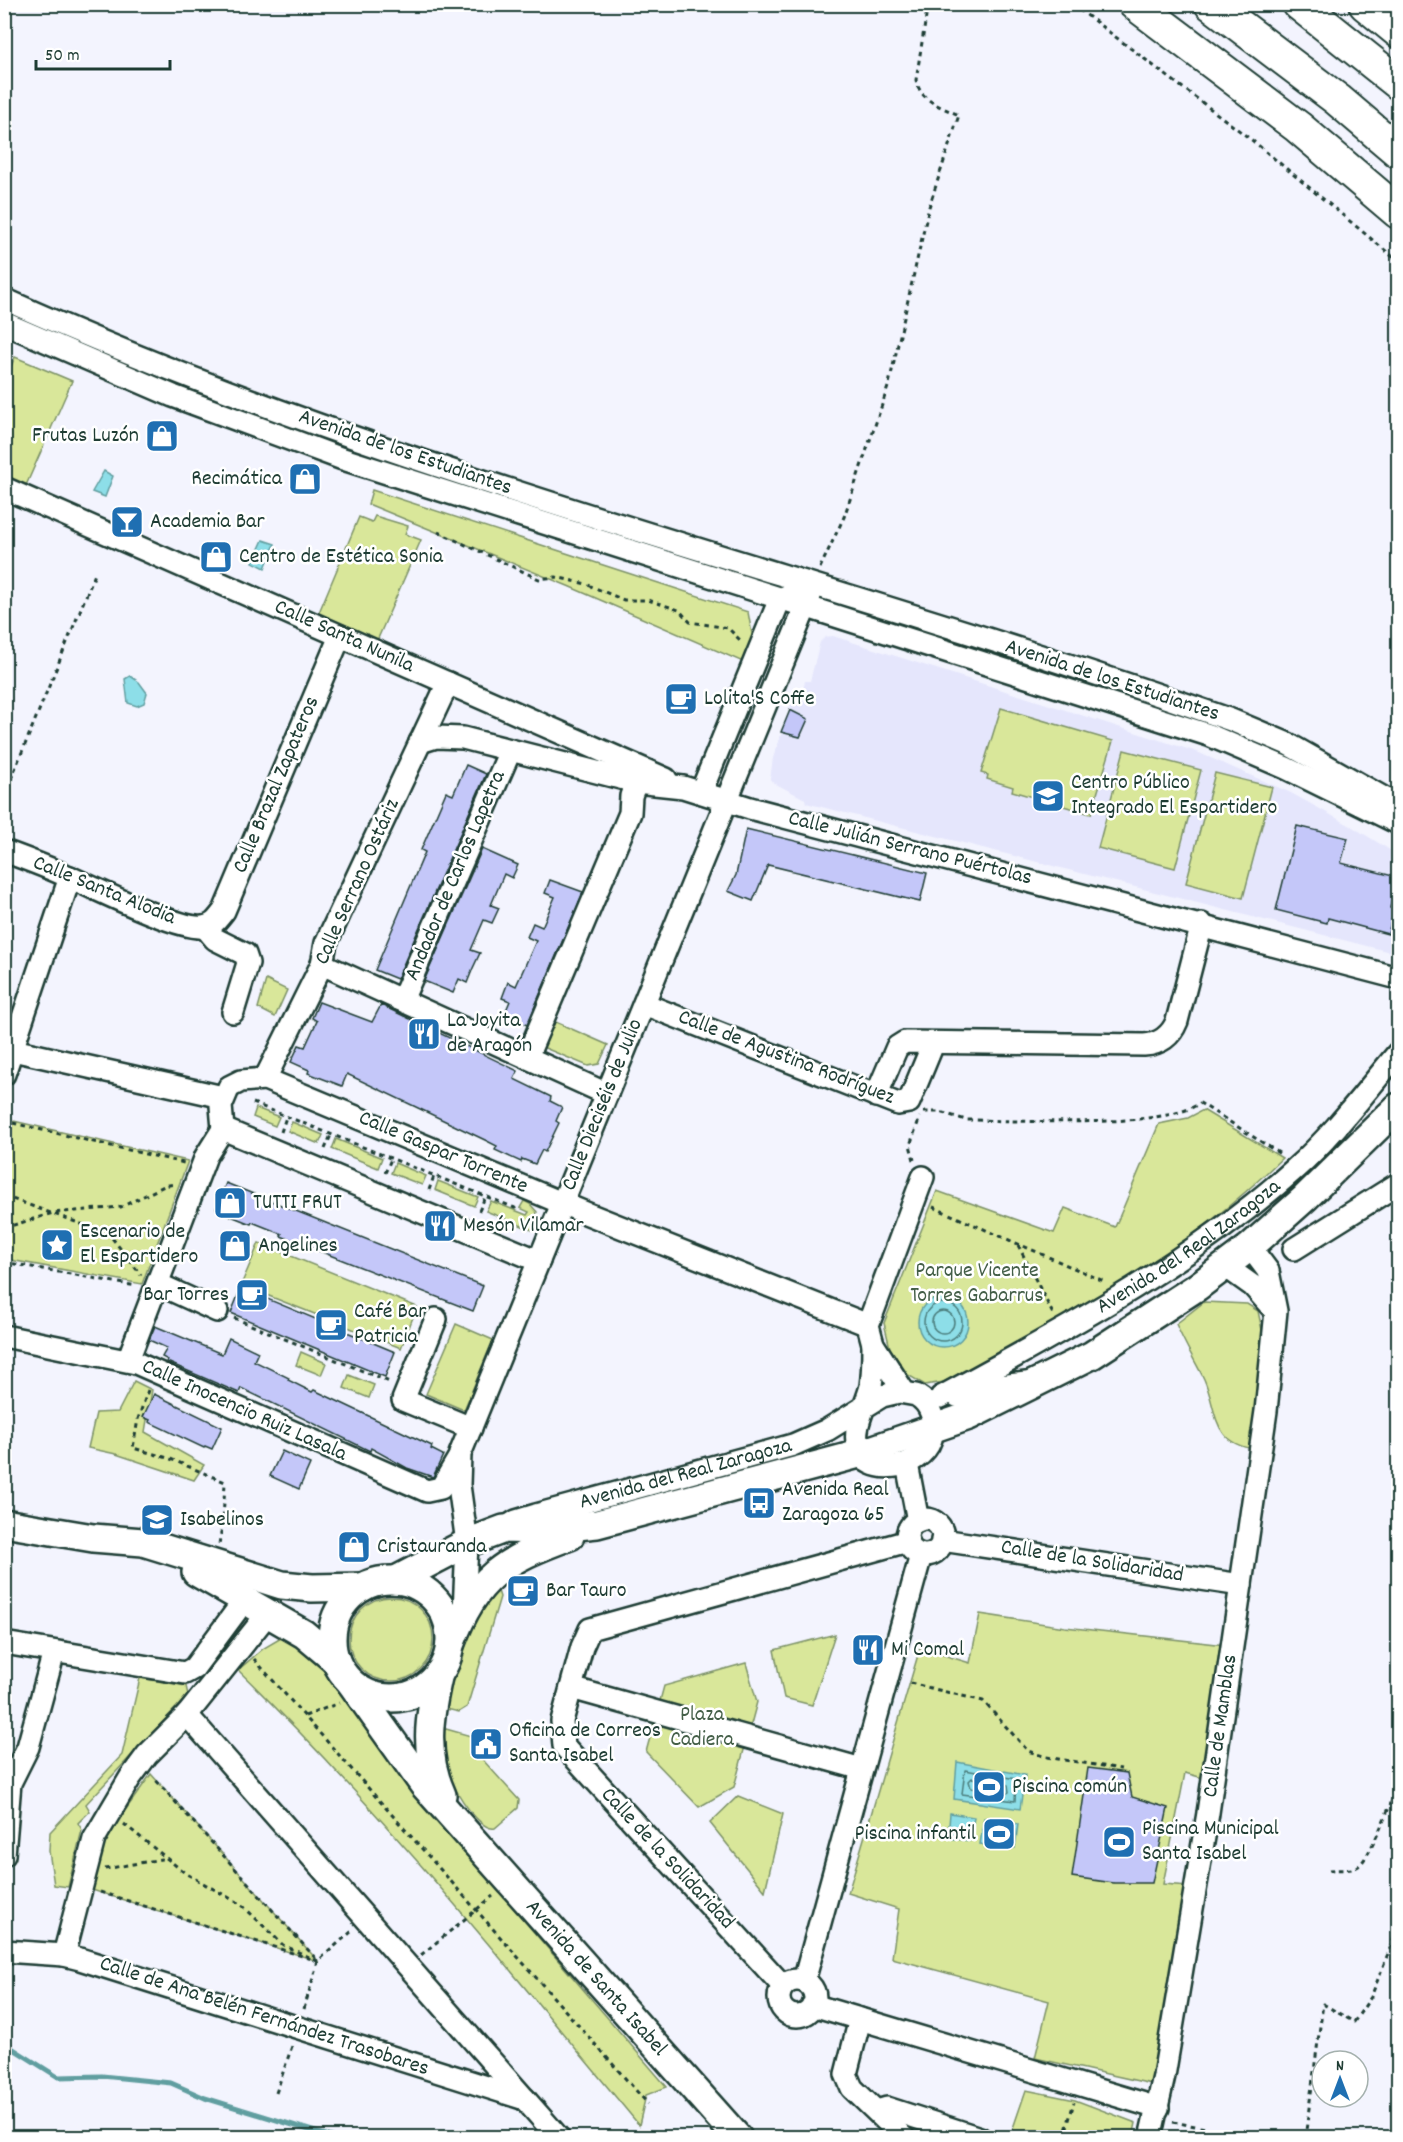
<svg xmlns="http://www.w3.org/2000/svg" width="1403" height="2142" viewBox="0 0 1403 2142" font-family="Dekko,sans-serif">
<style>
.built{fill:#e5e6fc}
.green{fill:#d9e79a;stroke:#7c9267;stroke-width:1.5}
.water{fill:#8ddee8;stroke:#619ea0;stroke-width:1.5}
.lines{fill:none;stroke-linecap:round;stroke-linejoin:round}
.shore{stroke:#4b7d7c;stroke-width:1.5}
.stream{stroke:#619ea0;stroke-width:5}
.building{fill:#c4c7f9;stroke:#1f3d34;stroke-width:1.5}
.minor-casing{stroke:#1f3d34;stroke-width:26}
.major-casing{stroke:#1f3d34;stroke-width:32}
.highway-casing{stroke:#1f3d34;stroke-width:36}
.path{stroke:#1f3d34;stroke-width:3;stroke-dasharray:4.5 4.5;stroke-linecap:butt}
.minor{stroke:#fff;stroke-width:21}
.major{stroke:#fff;stroke-width:27}
.highway{stroke:#fff;stroke-width:32}
.labels{text-anchor:middle;dominant-baseline:central;stroke-width:5;stroke-linejoin:round;paint-order:stroke}
.poi-label{font-size:22px;fill:#1f3d34;stroke:#fff;text-anchor:start}
.street-label{font-size:22px;fill:#1f3d34;stroke:#fff}
.park-label{font-size:22px;fill:#445f48;stroke:#fff}
</style>
<rect width="100%" height="100%" fill="#f3f4fe"/>
<filter id="ink" filterUnits="userSpaceOnUse"><feTurbulence type="fractalNoise" baseFrequency=".0167" numOctaves="2"/><feDisplacementMap in="SourceGraphic" scale="12" xChannelSelector="R" yChannelSelector="G"/><feConvolveMatrix kernelMatrix="1 2 1 2 8 2 1 2 1" color-interpolation-filters="sRGB"/></filter>
<g filter="url(#ink)">
<polygon class="built" points="833,636 1197,752 1291,793 1351,826 1398,855 1398,954 806,803 805,799 772,782 770,779 773,758 793,700 801,701 805,681 810,681 820,642 825,637"/>
<g class="green">
<polygon points="15,357 72,381 24,490 5,481 5,380"/>
<polygon points="372,490 748,612 756,656 743,662 568,586 368,504"/>
<polygon points="375,516 408,526 405,534 421,540 376,643 317,617 359,517 372,522"/>
<polygon points="1001,708 1113,741 1091,814 1012,791 1013,787 987,779 988,775 981,773"/>
<polygon points="1124,750 1201,770 1175,868 1098,848"/>
<polygon points="1215,773 1272,787 1243,898 1186,883"/>
<polygon points="266,980 287,990 275,1017 258,1008"/>
<polygon points="551,1020 608,1045 599,1064 588,1066 540,1046"/>
<polygon points="256,1108 279,1117 275,1126 253,1117"/>
<path d="M1203,1110l79,48c-54,53 -117,100 -181,140 -50,31 -105,57 -157,84l-19,3 -17,-10 -18,-27 -6,-25 53,-132 117,42 11,-25 50,19 44,-103 29,-6z"/>
<polygon points="5,1119 188,1161 142,1284 5,1259"/>
<polygon points="292,1122 323,1135 319,1144 288,1131"/>
<polygon points="336,1139 382,1158 378,1168 332,1149"/>
<polygon points="395,1163 426,1176 422,1185 391,1173"/>
<polygon points="438,1181 478,1197 474,1206 435,1190"/>
<polygon points="491,1201 527,1215 529,1212 520,1208 524,1201 530,1204 537,1212 532,1230 486,1211"/>
<polygon points="259,1243 417,1307 401,1348 241,1285"/>
<path d="M1204,1302l43,2 11,7 7,33 -10,105c-44,-5 -37,-38 -51,-70 -9,-18 -20,-36 -28,-55z"/>
<polygon points="456,1324 493,1340 464,1410 426,1394"/>
<polygon points="301,1352 326,1363 321,1375 296,1365"/>
<polygon points="349,1375 374,1385 369,1398 344,1388"/>
<polygon points="134,1381 152,1390 145,1432 204,1465 194,1480 116,1454 88,1448 96,1413 118,1412"/>
<polygon points="497,1588 500,1597 467,1707 459,1712 442,1708 479,1611"/>
<circle cx="391" cy="1639" r="42"/>
<polygon points="980,1614 1065,1627 1225,1645 1203,1778 1185,1773 1163,1884 1188,1886 1152,2084 1035,2058 1049,2001 892,1958 899,1909 848,1893 920,1648 970,1663"/>
<path d="M288,1634l31,20 171,227 177,206 -21,8 -7,30c-129,-155 -256,-313 -401,-455l26,-22z"/>
<polygon points="835,1634 812,1705 784,1698 774,1650"/>
<polygon points="746,1663 757,1702 734,1787 699,1807 646,1752 664,1686"/>
<polygon points="140,1678 186,1686 188,1695 86,1804 90,1811 78,1823 82,1830 68,1887 54,1885 49,1851 50,1832 122,1755"/>
<path d="M446,1729l25,7 2,13 46,51 -1,8 -23,20c-18,4 -50,-52 -52,-69 -1,-9 0,-20 -1,-29z"/>
<polygon points="151,1774 318,1961 92,1890 107,1836"/>
<polygon points="738,1796 783,1814 765,1891 710,1823"/>
<polygon points="1026,2090 1075,2100 1136,2123 1133,2137 1010,2137"/>
</g>
<g class="water">
<polygon points="104,471 113,476 105,497 92,492"/>
<polygon points="263,540 275,544 265,568 253,562"/>
<polygon points="130,676 139,682 147,693 144,703 137,706 128,703 125,679"/>
<circle cx="943" cy="1322" r="25"/>
<polygon points="957,1762 1025,1775 1020,1809 954,1799"/>
<polygon points="950,1813 974,1817 970,1841 948,1838"/>
<polygon points="984,1818 1018,1824 1015,1848 980,1844"/>
</g>
<g class="lines">
<g class="shore">
<circle cx="943" cy="1322" r="19"/>
<circle cx="943" cy="1322" r="11"/>
<polygon points="965,1770 1016,1779 1015,1801 962,1794"/>
<polygon points="972,1778 1008,1785 1009,1792 1006,1794 971,1788 969,1781"/>
<polygon points="990,1826 1010,1829 1009,1840 988,1838"/>
</g>
<polyline class="stream" points="4,2043 58,2077 102,2076 171,2083 205,2098 335,2138"/>
</g>
<g class="building">
<polygon points="790,710 808,719 800,737 781,732"/>
<polygon points="466,765 486,774 397,979 375,970 425,852 421,850 446,792 453,795"/>
<polygon points="1297,826 1348,838 1341,863 1397,877 1390,908 1394,909 1388,934 1328,918 1327,923 1276,910"/>
<polygon points="746,829 927,873 920,902 768,865 753,901 728,891 736,875"/>
<polygon points="482,849 518,865 512,878 504,874 491,905 499,908 492,923 484,920 471,950 480,953 473,968 467,983 459,979 453,993 424,981"/>
<polygon points="550,880 583,892 527,1025 504,1015 510,1001 502,998 508,982 516,986 536,941 527,937 533,923 542,927 555,897 545,893"/>
<polygon points="319,1002 372,1022 381,1005 518,1071 514,1079 551,1097 550,1101 562,1107 556,1121 559,1123 545,1152 542,1150 535,1164 522,1159 521,1162 495,1150 497,1146 485,1140 347,1074 342,1086 308,1073 309,1070 291,1062 299,1045 305,1047 317,1021 312,1018"/>
<polygon points="226,1183 483,1286 473,1311 281,1236 282,1234 252,1222 251,1224 226,1214 227,1212 216,1208"/>
<polygon points="241,1288 395,1352 385,1377 231,1313"/>
<polygon points="155,1326 222,1354 229,1338 258,1352 254,1361 289,1378 288,1380 312,1392 314,1390 432,1446 431,1449 443,1455 433,1477 407,1468 371,1448 370,1451 241,1388 239,1393 167,1362 168,1360 162,1357 167,1348 149,1340"/>
<polygon points="154,1394 222,1427 212,1449 205,1446 204,1448 149,1422 150,1420 143,1417"/>
<polygon points="282,1451 310,1464 299,1489 270,1476"/>
<polygon points="1088,1768 1127,1773 1132,1797 1168,1808 1152,1883 1114,1883 1072,1877"/>
</g>
<g class="lines">
<g class="minor-casing">
<g id="minor">
<path d="M4,299c395,179 820,277 1227,421l57,24 110,62"/>
<polyline points="4,323 173,396 340,458 1209,735 1286,768 1398,823"/>
<polyline points="4,488 666,779"/>
<polyline points="420,742 436,737 463,738 636,782 683,787 750,808 1398,978"/>
<polyline points="701,792 780,599 791,594"/>
<path d="M4,851c22,8 44,16 65,26 26,11 109,53 134,50 11,-1 15,-9 21,-16l116,-275"/>
<polyline points="205,927 215,939 245,954 248,963 233,1012"/>
<polyline points="322,964 607,1094"/>
<polyline points="399,999 406,991 510,751"/>
<polyline points="644,1004 898,1104 909,1102 933,1044"/>
<polyline points="4,1048 223,1097"/>
<polyline points="527,1057 630,813 631,796 636,782"/>
<polyline points="4,1074 70,877"/>
<polyline points="265,1079 322,964 326,943 448,683"/>
<path d="M876,1096l21,-49 8,-5 239,3c16,-1 27,-9 33,-24l25,-97"/>
<polyline points="223,1129 221,1106 229,1087 241,1081 265,1079 588,1214 868,1325"/>
<polyline points="223,1129 539,1261"/>
<polyline points="1294,1249 1398,1184"/>
<polyline points="1225,1266 1253,1286 1275,1311"/>
<polyline points="158,1284 217,1311"/>
<polyline points="436,1319 403,1400 471,1428"/>
<polyline points="4,1336 136,1363 427,1491 441,1488 458,1459"/>
<polyline points="128,1360 206,1156 223,1129"/>
<polyline points="904,1392 873,1344 868,1325 923,1177"/>
<polyline points="957,1396 1000,1386 1026,1383"/>
<path id="s1" d="M941,1397c123,-67 250,-134 355,-229 38,-34 69,-76 102,-115"/>
<polyline points="907,1464 918,1521"/>
<circle cx="925" cy="1537" r="18"/>
<path id="s2" d="M505,1528l11,-7 20,-6 257,-70 34,-15 55,-34 17,-4 17,3c16,9 20,27 15,44 -11,32 -66,38 -73,9 -6,-22 8,-41 13,-62 2,-14 2,-28 2,-42"/>
<polyline points="942,1540 1241,1585"/>
<polyline points="464,1613 467,1543 459,1485 460,1454 810,596"/>
<polyline points="4,1643 185,1673 194,1668 246,1598"/>
<polyline points="571,1688 862,1769"/>
<polyline points="187,1715 559,2138"/>
<polyline points="4,1855 10,1783 28,1747 54,1652"/>
<polyline points="4,1951 64,1955 80,1959 525,2099"/>
<polyline points="64,1955 94,1839 130,1778 147,1755 187,1715 269,1612"/>
<circle cx="797" cy="1998" r="18"/>
<polyline points="804,1981 921,1555"/>
<polyline points="783,1986 564,1746 562,1721 582,1647 590,1629 908,1541"/>
<polyline points="813,2005 1158,2108"/>
<polyline points="860,2019 846,2074 852,2088 904,2138"/>
<polyline points="877,2111 887,2108 980,2138"/>
<polyline points="1150,2138 1164,2076 1208,1813 1266,1411 1276,1311 1268,1271 1250,1247"/>
</g>
</g>
<g class="major-casing">
<g id="major">
<polyline points="4,1523 93,1538 143,1542 282,1585 312,1588 363,1587"/>
<polyline points="196,1572 304,1634 336,1661"/>
<polyline points="396,1580 467,1543 504,1529 537,1530 597,1524 859,1454 969,1416 1092,1355 1197,1287 1250,1247 1305,1198 1398,1107"/>
<circle cx="391" cy="1639" r="59"/>
<path d="M450,1645c26,-69 54,-85 120,-109"/>
<path d="M439,1673c-10,43 -16,80 3,122"/>
<path id="s3" d="M351,1683l72,101 315,354"/>
</g>
</g>
<g class="highway-casing">
<g id="highway">
<polyline points="1135,4 1298,127 1398,212"/>
<polyline points="1211,4 1338,100 1398,151"/>
<polyline points="1299,4 1398,83"/>
<polyline points="1365,4 1398,31"/>
</g>
</g>
<g class="path">
<polyline points="1072,4 1253,141 1398,261"/>
<polyline points="438,532 539,579 556,577 586,584 624,600 648,600 679,610 690,622 728,628 741,641"/>
<path d="M820,568l24,-51 45,-133 40,-177 30,-92c-19,-9 -38,-13 -43,-35l12,-76"/>
<polyline points="4,796 95,574"/>
<polyline points="253,1103 515,1208 517,1206"/>
<path d="M924,1112h16l26,8c51,0 197,10 234,-17l82,52"/>
<polyline points="4,1121 184,1163"/>
<polyline points="281,1132 286,1117"/>
<polyline points="325,1149 331,1135"/>
<polyline points="914,1160 910,1145 920,1117"/>
<polyline points="385,1173 391,1159"/>
<polyline points="429,1190 434,1176"/>
<polyline points="4,1196 109,1234 141,1275"/>
<polyline points="933,1207 1106,1282"/>
<polyline points="479,1211 485,1197"/>
<polyline points="4,1228 53,1213 121,1207 164,1186 175,1184"/>
<polyline points="1018,1245 1053,1314"/>
<polyline points="4,1262 136,1286"/>
<polyline points="234,1318 392,1383"/>
<polyline points="148,1390 138,1419 133,1448 168,1458 225,1482 223,1522 219,1544"/>
<polyline points="254,1659 648,2104"/>
<polyline points="910,1683 983,1701 1028,1751 1046,1757 1121,1769"/>
<polyline points="305,1716 339,1703"/>
<polyline points="124,1824 185,1873 242,1905 283,1945 318,1961 154,1778"/>
<polyline points="105,1869 167,1858"/>
<path d="M1329,1870c9,-1 21,1 28,-3 13,-7 33,-64 41,-80"/>
<polyline points="100,1892 318,1961"/>
<polyline points="421,1955 493,1896"/>
<polyline points="304,2009 318,1961 352,1931"/>
<polyline points="276,2093 292,2046"/>
<polyline points="1173,2122 1260,2138"/>
<polyline points="1064,2138 1074,2102"/>
<polyline points="1305,2138 1323,2004 1354,2022 1371,1997 1398,1928"/>
</g>
<use href="#minor" class="minor"/>
<use href="#major" class="major"/>
<use href="#highway" class="highway"/>
</g>
</g>
<defs>
<g id="shop-square" transform="scale(1.725)"><rect x="-9" y="-9" width="18" height="18" rx="4" fill="#1f6fb2" stroke="#fff"/><path d="M-5-2.5h2.3a2.7 3.5 0 0 1 5.4 0H5L5.5 6h-11ZM-1.5-2.5h3a1.5 2.3 0 0 0-3 0Z" fill="#fff"/></g>
<g id="bar-square" transform="scale(1.725)"><rect x="-9" y="-9" width="18" height="18" rx="4" fill="#1f6fb2" stroke="#fff"/><path d="M-6-5H6L.8 .8V4.5H3.5V6h-7V4.5H-.8V.8Z" fill="#fff"/></g>
<g id="cafe-square" transform="scale(1.725)"><rect x="-9" y="-9" width="18" height="18" rx="4" fill="#1f6fb2" stroke="#fff"/><path d="M-5.5-4.5H6V0H3Q3 3.5 0 3.5H-2.5Q-5.5 3.5-5.5 0ZM3-3.2v2h1.7v-2ZM-6 4.5H4V6H-6Z" fill="#fff"/></g>
<g id="school-square" transform="scale(1.725)"><rect x="-9" y="-9" width="18" height="18" rx="4" fill="#1f6fb2" stroke="#fff"/><path d="M0-5L7-2L0 1L-7-2ZM-4 1L0 2.5L4 1V4Q0 6-4 4Z" fill="#fff"/></g>
<g id="restaurant-square" transform="scale(1.725)"><rect x="-9" y="-9" width="18" height="18" rx="4" fill="#1f6fb2" stroke="#fff"/><path d="M-5-6h1v4h1v-4h1v4h1v-4h1v5L-1.5 .5V6h-2V.5L-5-1ZM5-6V6H3V1.5H1.5Q1.5-4 5-6Z" fill="#fff"/></g>
<g id="sight-square" transform="scale(1.725)"><rect x="-9" y="-9" width="18" height="18" rx="4" fill="#1f6fb2" stroke="#fff"/><path d="M0-6L1.8-2.2L6-1.7L2.9 1.2L3.7 5.4L0 3.3L-3.7 5.4L-2.9 1.2L-6-1.7L-1.8-2.2Z" fill="#fff"/></g>
<g id="bus-square" transform="scale(1.725)"><rect x="-9" y="-9" width="18" height="18" rx="4" fill="#1f6fb2" stroke="#fff"/><path d="M-5-6H5V4H4V6H2V4H-2V6H-4V4H-5ZM-3.5-4V0h7V-4ZM-3.5 1.2v1.5H-2V1.2ZM2 1.2v1.5H3.5V1.2Z" fill="#fff"/></g>
<g id="civic-square" transform="scale(1.725)"><rect x="-9" y="-9" width="18" height="18" rx="4" fill="#1f6fb2" stroke="#fff"/><path d="M-.6-6.5H3V-4.5H.6V-3L4-1V1h2V6H-6V1h2V-1L-.6-3ZM-1.2 2.5V6h2.4V2.5Z" fill="#fff"/></g>
<g id="stadium-square" transform="scale(1.725)"><rect x="-9" y="-9" width="18" height="18" rx="4" fill="#1f6fb2" stroke="#fff"/><path d="M0-5a6.5 5 0 1 0 0 10a6.5 5 0 1 0 0-10ZM-3.5-1.8h7v3.6h-7Z" fill="#fff"/></g>
</defs>
<g fill-rule="evenodd">
<use href="#shop-square" x="162" y="436"/>
<use href="#shop-square" x="305" y="479"/>
<use href="#bar-square" x="127" y="522"/>
<use href="#shop-square" x="216" y="557"/>
<use href="#cafe-square" x="681" y="699"/>
<use href="#school-square" x="1048" y="796"/>
<use href="#restaurant-square" x="424" y="1034"/>
<use href="#shop-square" x="230" y="1203"/>
<use href="#restaurant-square" x="440" y="1226"/>
<use href="#sight-square" x="57" y="1245"/>
<use href="#shop-square" x="235" y="1246"/>
<use href="#cafe-square" x="252" y="1295"/>
<use href="#cafe-square" x="331" y="1325"/>
<use href="#bus-square" x="759" y="1503"/>
<use href="#school-square" x="157" y="1520"/>
<use href="#shop-square" x="354" y="1547"/>
<use href="#cafe-square" x="523" y="1591"/>
<use href="#restaurant-square" x="868" y="1650"/>
<use href="#civic-square" x="486" y="1744"/>
<use href="#stadium-square" x="989" y="1787"/>
<use href="#stadium-square" x="999" y="1834"/>
<use href="#stadium-square" x="1119" y="1842"/>
</g>
<g class="labels">
<g class="poi-label">
<text x="139" y="436" text-anchor="end">Frutas Luzón</text>
<text x="282" y="479" text-anchor="end">Recimática</text>
<text x="150" y="522">Academia Bar</text>
<text x="239" y="557">Centro de Estética Sonia</text>
<text x="704" y="699">Lolita'S Coffe</text>
<text x="1071" y="783">Centro Público<tspan x="1071" dy="25">Integrado El Espartidero</tspan></text>
<text x="447" y="1021">La Joyita<tspan x="447" dy="25">de Aragón</tspan></text>
<text x="253" y="1203">TUTTI FRUT</text>
<text x="463" y="1226">Mesón Vilamar</text>
<text x="80" y="1232">Escenario de<tspan x="80" dy="25">El Espartidero</tspan></text>
<text x="258" y="1246">Angelines</text>
<text x="229" y="1295" text-anchor="end">Bar Torres</text>
<text x="354" y="1312">Café Bar<tspan x="354" dy="25">Patricia</tspan></text>
<text x="782" y="1490">Avenida Real<tspan x="782" dy="25">Zaragoza 65</tspan></text>
<text x="180" y="1520">Isabelinos</text>
<text x="377" y="1547">Cristauranda</text>
<text x="546" y="1591">Bar Tauro</text>
<text x="891" y="1650">Mi Comal</text>
<text x="509" y="1731">Oficina de Correos<tspan x="509" dy="25">Santa Isabel</tspan></text>
<text x="1012" y="1787">Piscina común</text>
<text x="1142" y="1829">Piscina Municipal<tspan x="1142" dy="25">Santa Isabel</tspan></text>
<text x="976" y="1834" text-anchor="end">Piscina infantil</text>
</g>
<g class="street-label">
<text transform="translate(405 453) rotate(19)">Avenida de los Estudiantes</text>
<text transform="translate(344 637) rotate(24)">Calle Santa Nunila</text>
<text transform="translate(1112 681) rotate(18)">Avenida de los Estudiantes</text>
<text transform="translate(277 785) rotate(-67)">Calle Brazal Zapateros</text>
<text transform="translate(910 849) rotate(14)">Calle Julián Serrano Puértolas</text>
<text transform="translate(456 876) rotate(-67)">Andador de Carlos Lapetra</text>
<text transform="translate(358 882) rotate(-66)">Calle Serrano Ostáriz</text>
<text transform="translate(104 891) rotate(22)">Calle Santa Alodia</text>
<text transform="translate(786 1058) rotate(21)">Calle de Agustina Rodríguez</text>
<text transform="translate(603 1105) rotate(-68)">Calle Dieciséis de Julio</text>
<text transform="translate(443 1153) rotate(23)">Calle Gaspar Torrente</text>
<text stroke="none"><textPath href="#s1" startOffset="290">Avenida del Real Zaragoza</textPath></text>
<text transform="translate(244 1411) rotate(24)">Calle Inocencio Ruiz Lasala</text>
<text stroke="none"><textPath href="#s2" startOffset="189">Avenida del Real Zaragoza</textPath></text>
<text transform="translate(1092 1562) rotate(9)">Calle de la Solidaridad</text>
<text transform="translate(1221 1726) rotate(-82)">Calle de Mamblas</text>
<text transform="translate(667 1859) rotate(47)">Calle de la Solidaridad</text>
<text stroke="none"><textPath href="#s3" startOffset="384">Avenida de Santa Isabel</textPath></text>
<text transform="translate(264 2017) rotate(18)">Calle de Ana Belén Fernández Trasobares</text>
</g>
<g class="park-label">
<text x="977" y="1271">Parque Vicente<tspan x="977" dy="25">Torres Gabarrus</tspan></text>
<text x="702" y="1715">Plaza<tspan x="702" dy="25">Cadiera</tspan></text>
</g>
</g>
<rect width="1403" height="2142" fill="none" stroke="#fff" stroke-width="24"/>
<rect x="12" y="12" width="1379" height="2118" fill="none" stroke="#1f3d34" stroke-width="2" filter="url(#ink)"/>
<g transform="translate(1340 2079)"><circle r="28" fill="#ffffff" stroke="#a5b1ae" stroke-width="1.5"/>
<path d="M0-4.5L10 22L0 15L-10 22Z" fill="#1f6fb2"/>
<text y="-9" font-size="16" font-weight="bold" text-anchor="middle" fill="#1f3d34">N</text>
</g>
<path d="M36 60v9h134v-9" fill="none" stroke="#1f3d34" stroke-width="3"/>
<text x="45" y="60" font-size="18" fill="#1f3d34" stroke="#ffffff" stroke-width="4.5" paint-order="stroke">50 m</text>
</svg>
